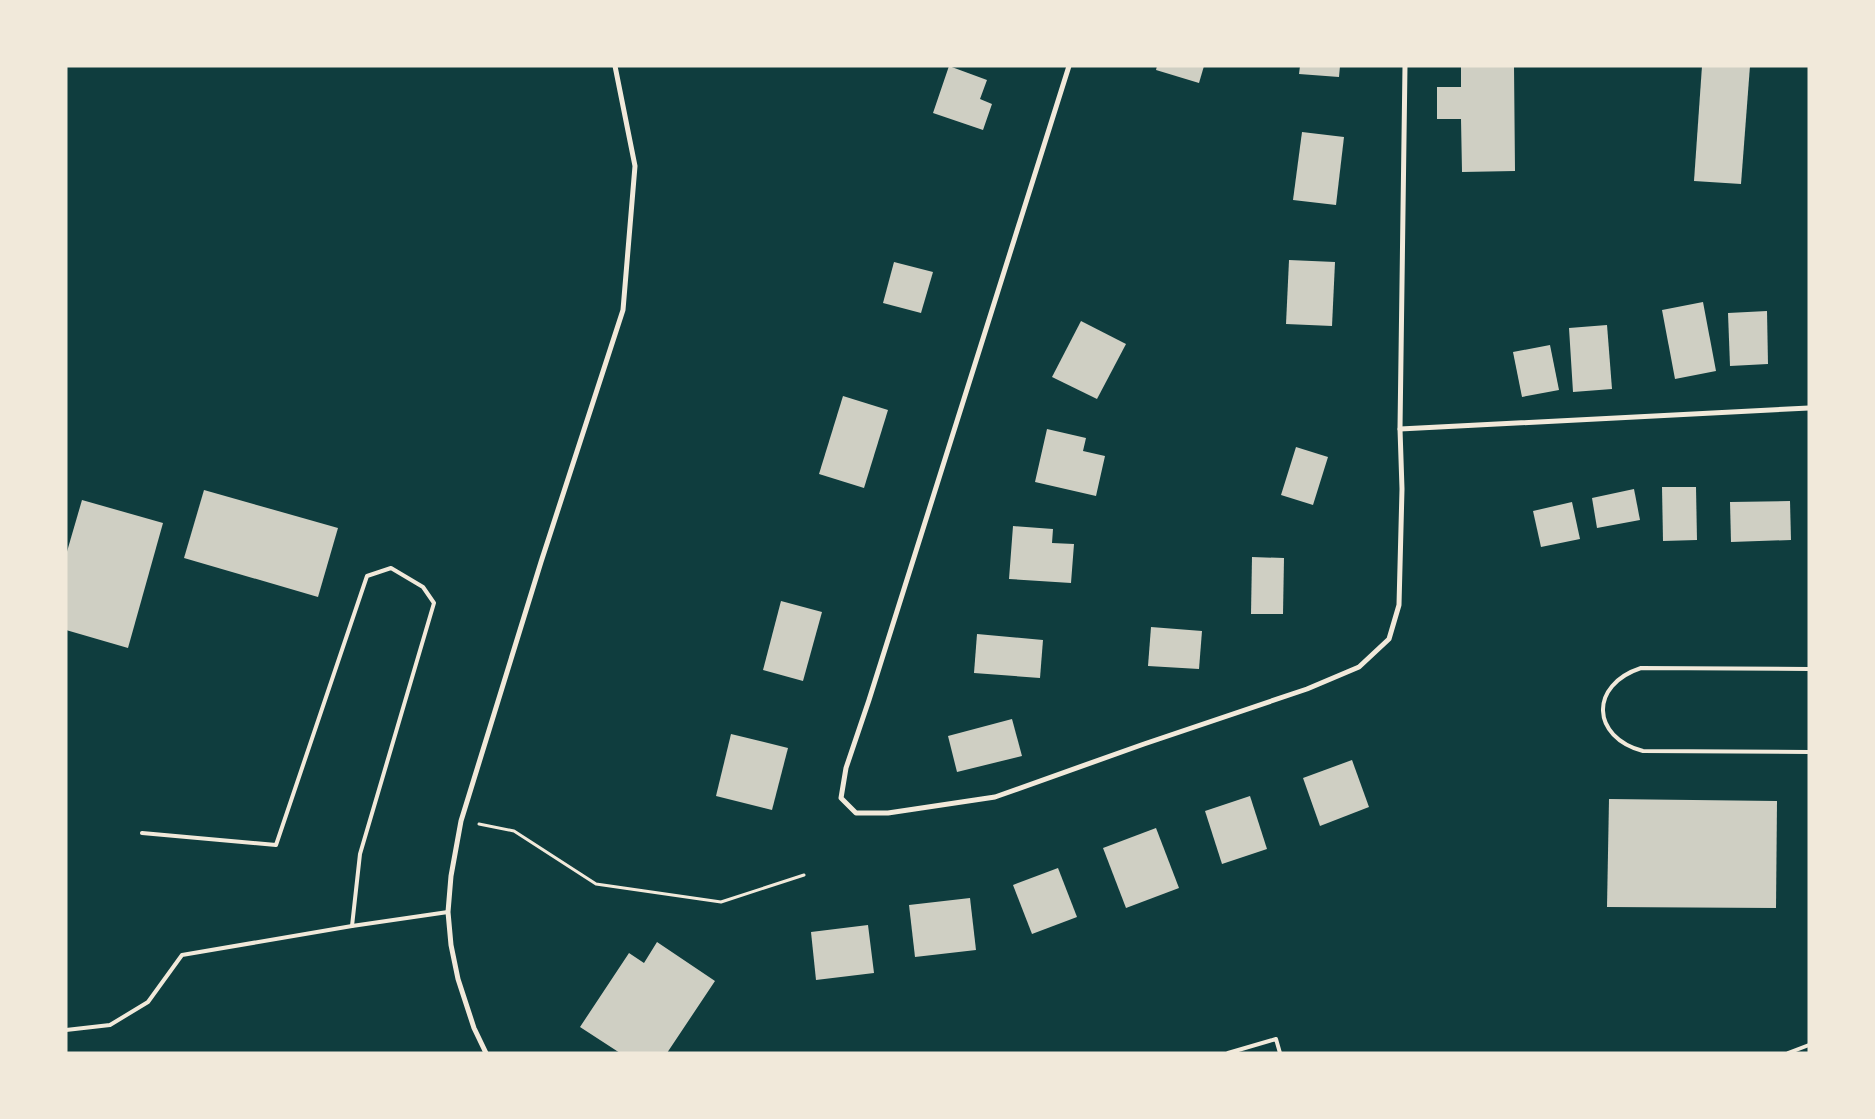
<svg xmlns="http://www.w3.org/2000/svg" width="1875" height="1119" viewBox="0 0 1875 1119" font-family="'Alegreya Sans',sans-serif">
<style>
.building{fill:#cfcfc3}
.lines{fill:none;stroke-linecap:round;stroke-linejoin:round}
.path{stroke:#f1e9da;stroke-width:3}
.service{stroke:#f1e9da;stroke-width:4}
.minor{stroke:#f1e9da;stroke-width:5}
</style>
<rect width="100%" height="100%" fill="#0f3d3e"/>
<g class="building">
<polygon points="949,66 987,80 980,99 992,104 983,130 933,113"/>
<polygon points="1157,66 1204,66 1199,83 1156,70"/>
<polygon points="1300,66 1340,66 1339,77 1299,74"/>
<polygon points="1461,66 1514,66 1515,171 1462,172 1461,119 1437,119 1437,87 1461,87"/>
<polygon points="1702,66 1750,66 1741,184 1694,181"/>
<polygon points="1302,132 1344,137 1336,205 1293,200"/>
<polygon points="1289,260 1335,262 1332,326 1286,324"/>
<polygon points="894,262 933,272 921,313 883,303"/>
<polygon points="1703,302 1716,371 1675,379 1662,310"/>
<polygon points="1767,311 1768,364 1730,366 1728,313"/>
<polygon points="1081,321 1126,344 1097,399 1052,377"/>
<polygon points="1607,325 1612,389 1573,392 1569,328"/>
<polygon points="1550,345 1559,390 1522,397 1513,352"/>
<polygon points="843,396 888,410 864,488 819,474"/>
<polygon points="1047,429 1086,438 1083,451 1105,456 1096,496 1035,482"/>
<polygon points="1296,447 1328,457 1313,505 1281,495"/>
<polygon points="1662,487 1696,487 1697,540 1663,541"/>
<polygon points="1634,489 1640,520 1597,528 1592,498"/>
<polygon points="204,490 338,528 318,597 184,558"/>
<polygon points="82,500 163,523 128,648 66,630 66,555"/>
<polygon points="1790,501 1791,540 1731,542 1730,502"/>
<polygon points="1572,502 1580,539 1541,547 1533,511"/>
<polygon points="1013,526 1053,529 1052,543 1074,544 1071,583 1009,579"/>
<polygon points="1252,557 1284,558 1283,614 1251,614"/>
<polygon points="781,601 822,612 803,681 763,670"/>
<polygon points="1151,627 1202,631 1199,669 1148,666"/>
<polygon points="977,634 1043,640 1040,678 974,673"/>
<polygon points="1012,719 1022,756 957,772 948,736"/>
<polygon points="731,734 788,748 772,810 716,796"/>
<polygon points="1352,760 1369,807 1320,826 1303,778"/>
<polygon points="1250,796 1267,849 1222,864 1205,811"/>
<polygon points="1609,799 1777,801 1776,908 1607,907"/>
<polygon points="1156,828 1179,888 1126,908 1103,848"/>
<polygon points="1058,868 1077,917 1032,934 1013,885"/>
<polygon points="970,898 976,950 915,957 909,905"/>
<polygon points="868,925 874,973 816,980 811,932"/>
<polygon points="657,942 715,981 667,1053 620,1053 580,1027 629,953 644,963"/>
</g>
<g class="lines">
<polyline class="path" points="479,824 514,831 596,884 721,902 804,875"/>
<g class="service">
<path d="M1809,669l-168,-1c-52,17 -50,69 2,83l166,1"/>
<polyline points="142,833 276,845 367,576 391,568 423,587 434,603 360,854 352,926"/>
<polyline points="66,1030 110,1025 148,1002 182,955 352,926 448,912"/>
<polyline points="1228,1053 1276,1039 1280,1053"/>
<polyline points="1788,1053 1809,1045"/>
</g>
<g class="minor">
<polyline points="1069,66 869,700 846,768 841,798 856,813 888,813 995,797 1144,744 1307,689 1359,667 1389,639 1399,605 1402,489 1400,429 1405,66"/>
<polyline points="1400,429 1809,408"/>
<polyline points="486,1053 474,1028 458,979 451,945 448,912 451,876 461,821 541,562 623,310 635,166 615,66"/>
</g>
</g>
<rect width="1875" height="1119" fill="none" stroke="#f1e9da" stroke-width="135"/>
</svg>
